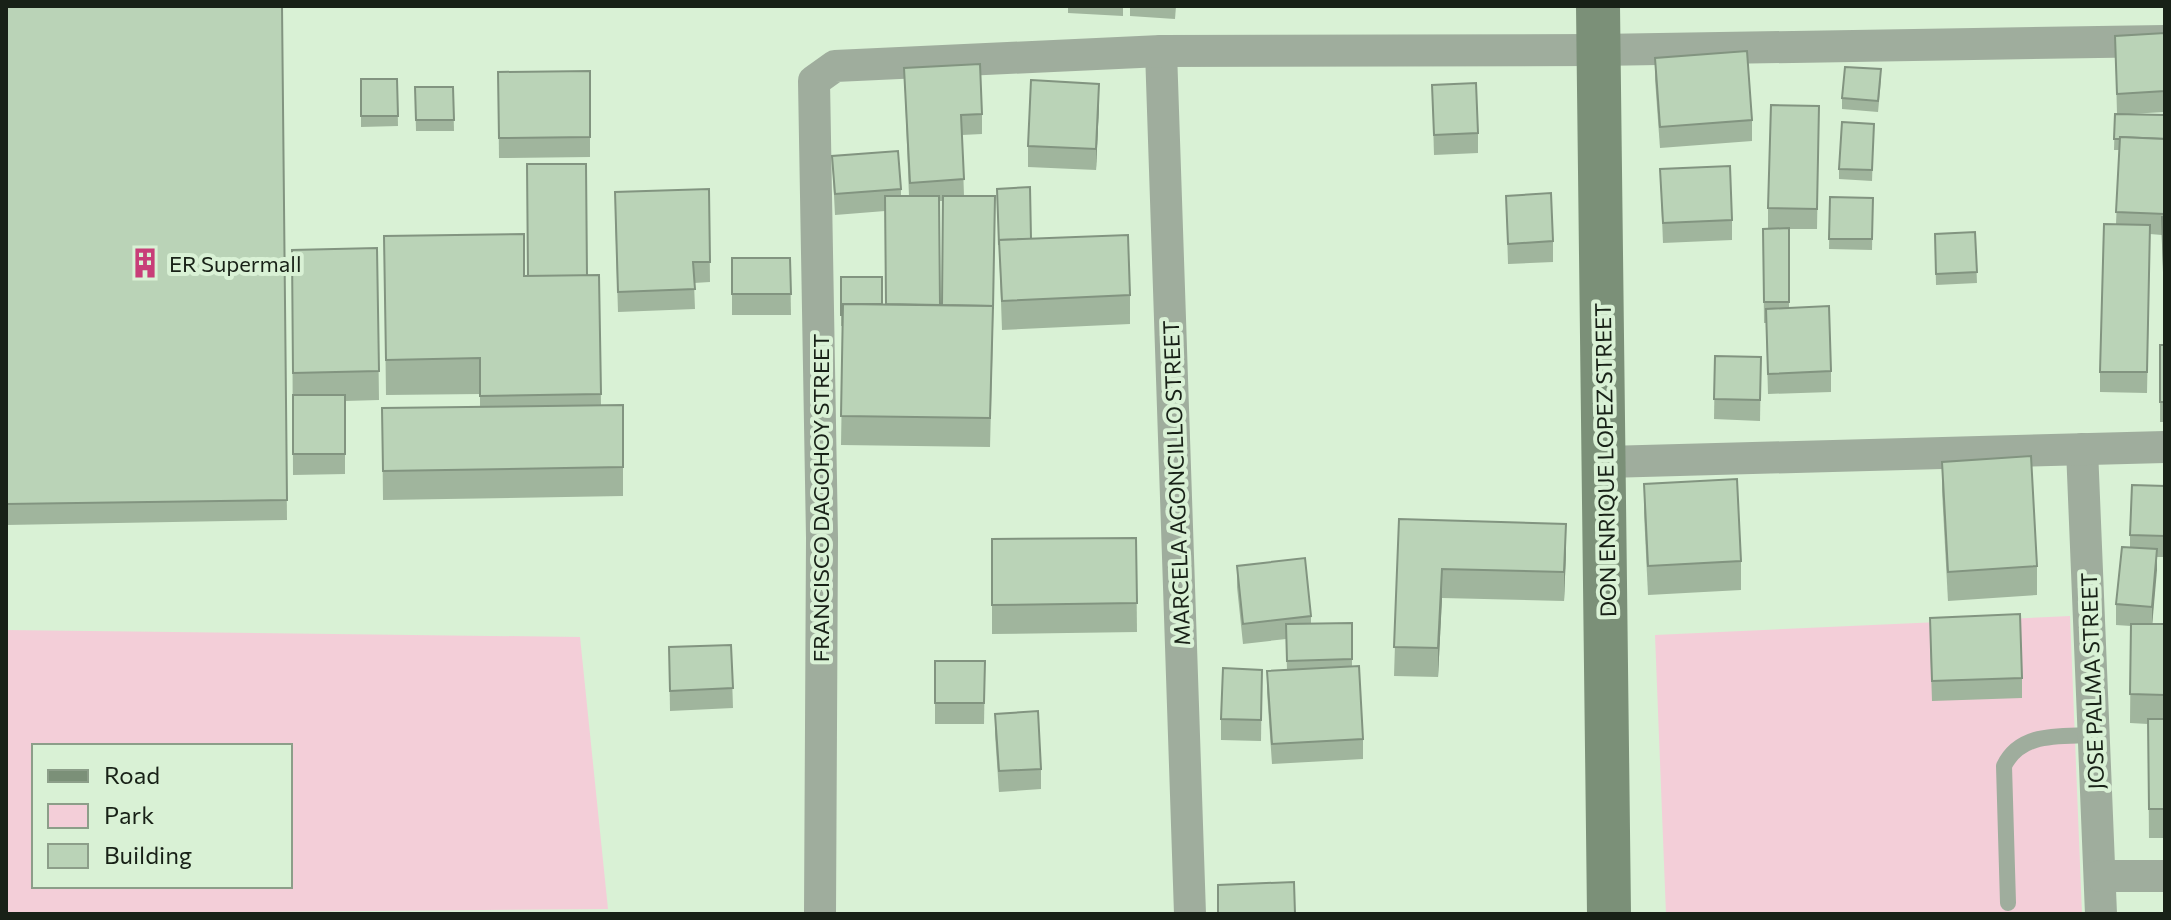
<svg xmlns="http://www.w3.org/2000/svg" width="2171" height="920" viewBox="0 0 2171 920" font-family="Commissioner,sans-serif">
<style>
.green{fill:#f3ced8;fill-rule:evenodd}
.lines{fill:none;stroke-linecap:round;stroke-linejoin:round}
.lane{stroke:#9fad9d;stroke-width:16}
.street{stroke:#9fad9d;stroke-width:32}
.secondary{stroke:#7b9078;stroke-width:44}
.wall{fill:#a0b59d;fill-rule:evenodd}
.shaded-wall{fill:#829480}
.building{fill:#bad3b7;stroke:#829480;stroke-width:2}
.labels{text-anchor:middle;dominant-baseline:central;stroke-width:8;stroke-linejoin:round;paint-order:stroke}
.poi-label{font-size:22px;fill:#182117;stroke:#d9f1d5;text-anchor:start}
.street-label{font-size:22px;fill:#182117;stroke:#d9f1d5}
</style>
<rect width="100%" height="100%" fill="#d9f1d5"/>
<g class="green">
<polygon points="2070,616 2082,914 1666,914 1655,635"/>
<path d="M6,630l574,7 28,272 -602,5zM34,746h256v140h-256z"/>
</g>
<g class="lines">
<path class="lane" d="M2008,903l-4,-137c17,-35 57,-29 90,-31"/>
<g class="street">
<polyline points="1161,51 1190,914"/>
<polyline points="2082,449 2101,914"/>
<polyline points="1606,462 2165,447"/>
<polyline points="2100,876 2165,876"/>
<polyline points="820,914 822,538 814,81 835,66 1161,51 1598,50 2165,41"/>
</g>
<polyline class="secondary" points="1598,6 1609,914"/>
</g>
<g class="wall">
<polygon points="6,6 282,6 287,520 6,525"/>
<polygon points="1068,6 1123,6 1123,16 1068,13"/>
<polygon points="1130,6 1176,6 1175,19 1130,16"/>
<polygon points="2165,33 2165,112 2129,114 2165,115 2165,329 2162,235 2150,234 2147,393 2100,392 2100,372 2116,224 2119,150 2114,150 2115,114 2117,114 2115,36"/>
<polygon points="1655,58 1752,120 1752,141 1660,148 1655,79"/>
<path d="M904,68l78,46v20l-20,1 2,61h31l-2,134 -3,117 -149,-2 2,-119h-2v-49l41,27h3v-93l-50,4 -3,-59 69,33v7h8zM939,201h4l-1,104h-2z"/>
<polygon points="590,71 590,157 499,158 498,72"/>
<polygon points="361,79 397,79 398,126 361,127"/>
<polygon points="1881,80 1878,112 1842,109 1842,98"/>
<polygon points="1432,85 1478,133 1478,153 1434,155"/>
<polygon points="415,87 453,87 454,131 416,131"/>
<polygon points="1099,104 1096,170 1028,167 1028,146"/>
<polygon points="1819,106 1817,229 1789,229 1789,307 1831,371 1831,392 1768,394 1766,323 1764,323 1763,229 1768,229 1768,208"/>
<polygon points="1874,124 1872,181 1839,179 1839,169"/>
<polygon points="1660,169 1732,220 1732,240 1663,243"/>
<polygon points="709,189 710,282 694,283 695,309 618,312 615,212"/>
<polygon points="997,189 1031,239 1130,295 1130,324 1002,330"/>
<polygon points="1506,196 1553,241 1553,262 1508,264"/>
<polygon points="1830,197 1873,198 1872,250 1829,249"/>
<polygon points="1975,232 1977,283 1936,285 1935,234"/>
<polygon points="384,236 524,276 599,275 601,405 623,405 623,496 383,500 382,408 480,407 480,394 386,395"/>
<polygon points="377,248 379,400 345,401 345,474 293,475 292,250"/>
<polygon points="732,258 790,258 791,315 732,315"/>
<rect x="2160" y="345" width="5" height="77"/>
<polygon points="1715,356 1761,357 1760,421 1714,419"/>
<polygon points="1942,462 2037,566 2037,595 1948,601 1942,491"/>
<polygon points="1644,484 1741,561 1741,590 1648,595 1644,513"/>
<polygon points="2165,486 2165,557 2157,557 2152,624 2165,624 2165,838 2149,838 2148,724 2130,723 2131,626 2116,625 2116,604 2130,547 2130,535"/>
<polygon points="1399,519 1566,552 1564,601 1442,598 1438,677 1394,676"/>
<polygon points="1136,538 1137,632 992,634 992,539"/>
<polygon points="1237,566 1311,616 1311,624 1352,623 1352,666 1363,739 1363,759 1272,764 1267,692 1267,671 1287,670 1286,639 1243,644 1237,587"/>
<polygon points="1930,638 2022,678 2022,698 1932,701"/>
<polygon points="731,645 733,708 670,711 669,647"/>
<polygon points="935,661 985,661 984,724 935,724"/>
<polygon points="1262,670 1261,741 1221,740 1221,719"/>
<polygon points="995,714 1041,769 1041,789 999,792 995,734"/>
</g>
<g class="shaded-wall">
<polygon points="1099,84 1099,104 1096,170 1096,149"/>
<polygon points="1566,524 1566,552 1564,601 1564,572"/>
<polygon points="2157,549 2157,570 2152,627 2152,607"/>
<polygon points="1442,569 1442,598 1438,677 1438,648"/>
</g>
<g class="building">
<polygon points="6,6 282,6 287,500 6,504"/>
<polygon points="2165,33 2165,91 2117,94 2115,36"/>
<polygon points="1747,51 1752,120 1660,127 1655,58"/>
<polygon points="980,64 982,114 961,115 964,179 910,183 904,68"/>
<polygon points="1845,67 1881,69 1878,101 1842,98"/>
<polygon points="590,71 590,137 499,138 498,72"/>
<polygon points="361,79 397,79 398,116 361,116"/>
<polygon points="1031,80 1099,84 1096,149 1028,146"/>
<polygon points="1476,83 1478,133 1434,135 1432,85"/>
<polygon points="415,87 453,87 454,120 416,120"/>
<polygon points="1771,105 1819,106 1817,209 1768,208"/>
<polygon points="2115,114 2165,115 2165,139 2120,137 2120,139 2114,139"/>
<polygon points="1842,122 1874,124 1872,170 1839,169"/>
<polygon points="2120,137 2165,139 2165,214 2116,212"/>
<polygon points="898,151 901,189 835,194 832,156"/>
<polygon points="527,164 586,164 587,276 528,276"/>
<polygon points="1730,166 1732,220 1663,223 1660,169"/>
<polygon points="1030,187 1031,239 999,240 999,245 997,189"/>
<polygon points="709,189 710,262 693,262 695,289 618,292 615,192"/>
<polygon points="1551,193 1553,241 1508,244 1506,196"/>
<polygon points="885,196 939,196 940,305 886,304"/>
<polygon points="943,196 995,196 993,309 993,306 942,305"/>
<polygon points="1830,197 1873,198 1872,239 1829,239"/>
<polygon points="2162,217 2165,217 2165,300"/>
<polygon points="2104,224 2150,225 2147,372 2100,372"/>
<polygon points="1789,228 1789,302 1764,302 1763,229"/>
<polygon points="1975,232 1977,272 1936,274 1935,234"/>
<polygon points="524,234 524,276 599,275 601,394 480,396 480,358 386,360 384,236"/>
<polygon points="1128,235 1130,295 1002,301 999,240"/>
<polygon points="377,248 379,371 293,373 292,250"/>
<polygon points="732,258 790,258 791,294 732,294"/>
<polygon points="841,277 882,277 882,304 843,304 843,315 841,315"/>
<polygon points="843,304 993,306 990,418 841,416"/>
<polygon points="1829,306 1831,371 1768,374 1766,309"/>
<rect x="2160" y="345" width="5" height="57"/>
<polygon points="1715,356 1761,357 1760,400 1714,399"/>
<rect x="293" y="395" width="52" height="59"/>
<polygon points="623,405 623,467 383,471 382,408"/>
<polygon points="2031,456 2037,566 1948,572 1942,462"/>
<polygon points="1737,479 1741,561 1648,566 1644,484"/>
<polygon points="2132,485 2165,486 2165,536 2130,535"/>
<polygon points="1399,519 1566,524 1564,572 1442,569 1438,648 1394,647"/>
<polygon points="1136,538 1137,603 992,605 992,539"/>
<polygon points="2122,547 2157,549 2152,607 2116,604"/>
<polygon points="1305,558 1311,616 1243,624 1237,566"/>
<polygon points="2020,614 2022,678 1932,681 1930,618"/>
<polygon points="1352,623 1352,659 1287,661 1286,624"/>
<polygon points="2131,624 2165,624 2165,695 2130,694"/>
<polygon points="731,645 733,688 670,691 669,647"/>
<polygon points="935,661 985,661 984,703 935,703"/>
<polygon points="1359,666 1363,739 1272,744 1267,671"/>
<polygon points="1223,668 1262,670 1261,720 1221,719"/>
<polygon points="1038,711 1041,769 999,771 995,714"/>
<polygon points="2148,719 2165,719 2165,809 2149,809"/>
<polygon points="1294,882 1295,914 1218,914 1218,885"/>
</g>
<defs>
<g id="building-bare" transform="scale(2.4)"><path d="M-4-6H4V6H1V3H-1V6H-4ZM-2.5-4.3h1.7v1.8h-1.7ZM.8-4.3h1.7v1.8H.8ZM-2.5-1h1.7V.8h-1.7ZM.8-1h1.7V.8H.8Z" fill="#c83e78" stroke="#d9f1d5" stroke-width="2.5" paint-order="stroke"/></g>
</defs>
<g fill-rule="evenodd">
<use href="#building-bare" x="145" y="263"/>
</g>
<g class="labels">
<g class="poi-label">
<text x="169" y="263">ER Supermall</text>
</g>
<g class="street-label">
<text transform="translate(1605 460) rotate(-91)">DON ENRIQUE LOPEZ STREET</text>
<text transform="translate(1176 483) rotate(-92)">MARCELA AGONCILLO STREET</text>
<text transform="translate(820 498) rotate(-90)">FRANCISCO DAGOHOY STREET</text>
<text transform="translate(2092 681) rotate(-92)">JOSE PALMA STREET</text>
</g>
</g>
<rect width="2171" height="920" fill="none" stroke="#182117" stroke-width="16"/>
<rect x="32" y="744" width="260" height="144" fill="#d9f1d5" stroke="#8c9e89" stroke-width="2"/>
<rect x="48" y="770" width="40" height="12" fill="#7b9078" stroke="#8c9e89" stroke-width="2"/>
<text x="104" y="784" font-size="24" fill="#182117">Road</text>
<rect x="48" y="804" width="40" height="24" fill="#f3ced8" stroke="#8c9e89" stroke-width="2"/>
<text x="104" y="824" font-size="24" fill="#182117">Park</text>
<rect x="48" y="844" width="40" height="24" fill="#bad3b7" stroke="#8c9e89" stroke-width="2"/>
<text x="104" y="864" font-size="24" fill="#182117">Building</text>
</svg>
